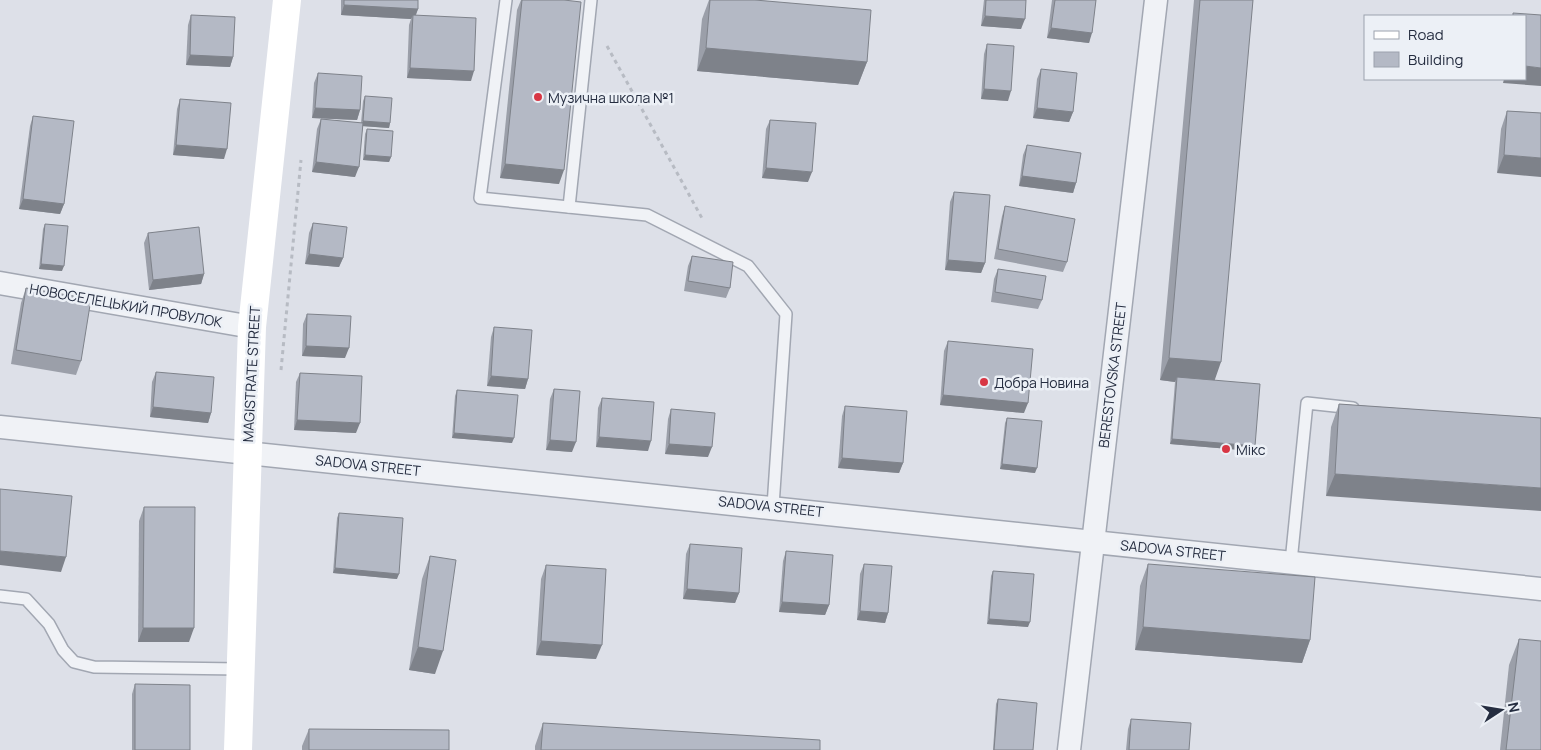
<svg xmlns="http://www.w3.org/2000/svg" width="1541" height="750" viewBox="0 0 1541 750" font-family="Manrope,sans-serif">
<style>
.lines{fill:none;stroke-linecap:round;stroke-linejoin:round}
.lane-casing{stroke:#a2a7b2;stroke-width:14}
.street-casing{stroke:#a2a7b2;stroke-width:25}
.path{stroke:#b7bbc3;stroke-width:3;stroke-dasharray:4 4;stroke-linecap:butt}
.lane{stroke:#f0f2f6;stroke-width:11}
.street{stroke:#f0f2f6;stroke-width:22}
.secondary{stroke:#fff;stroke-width:28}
.wall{fill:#9b9fa9}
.shaded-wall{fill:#7e828a}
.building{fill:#b4b9c5;stroke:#7e828a}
.poi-dot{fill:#d83644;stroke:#ecf0f6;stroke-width:2}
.labels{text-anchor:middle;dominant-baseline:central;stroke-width:5;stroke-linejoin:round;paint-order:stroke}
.poi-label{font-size:14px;fill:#252d40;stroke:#ecf0f6;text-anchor:start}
.street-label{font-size:14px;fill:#252d40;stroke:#ecf0f6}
</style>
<rect width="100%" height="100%" fill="#dde0e8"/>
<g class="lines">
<g class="lane-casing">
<g id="lane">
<polyline points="506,0 480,198 647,215 748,266 786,314 773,506"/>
<polyline points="569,207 591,0"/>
<polyline points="1291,562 1307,403 1353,408"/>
<polyline points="0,596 26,599 49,624 63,650 74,662 94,667 240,669"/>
</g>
</g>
<g class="street-casing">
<g id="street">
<polyline points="0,283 252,327"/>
<path d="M0,427c514,55 1028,106 1541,162"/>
<polyline points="1069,750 1156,0"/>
</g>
</g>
<g class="path">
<polyline points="607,46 703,220"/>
<polyline points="281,370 301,160"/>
</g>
<use href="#lane" class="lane"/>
<use href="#street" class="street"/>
<polyline class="secondary" points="238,750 252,327 287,0"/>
</g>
<g class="wall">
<polygon points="341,0 418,0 418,9 416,15 471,81 407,78 409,25 411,19 341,15"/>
<polygon points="521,0 564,0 559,184 500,178 517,10"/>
<polygon points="709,0 755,0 867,62 858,85 697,71 702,19"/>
<polygon points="984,0 1026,0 1021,29 981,26"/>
<polygon points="1052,0 1096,0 1089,43 1047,38"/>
<polygon points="1194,0 1253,0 1214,380 1253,451 1170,444 1175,382 1160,380"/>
<polygon points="191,15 233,57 230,67 186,65 188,25"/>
<polygon points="987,44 1008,101 981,99 984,54"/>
<polygon points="1041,69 1073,112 1069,122 1033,118 1037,79"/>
<polygon points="318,73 360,110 357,120 312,118 314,83"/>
<polygon points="365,96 390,123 389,128 363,126 355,177 312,172 317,129 321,119 361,123 363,101"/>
<polygon points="180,99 224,159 173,155 177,109"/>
<polygon points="1507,111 1541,113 1497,173 1501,129"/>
<polygon points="33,116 64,204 60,214 19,209 30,126"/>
<polygon points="770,120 808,182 762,178 766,129"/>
<polygon points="367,129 391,157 389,162 363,160 365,134"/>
<polygon points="1027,145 1076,183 1073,193 1019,186 1023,155"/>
<polygon points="954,192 985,263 981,273 945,270 950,202"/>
<polygon points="1005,206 1067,262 1063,272 994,259 1002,216"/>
<polygon points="313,223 343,258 339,267 305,264 309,233"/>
<polygon points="45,224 62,271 39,269 43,229"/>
<polygon points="148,233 204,274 201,284 149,290 144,243"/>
<polygon points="692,256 730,288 726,298 684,291 688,266"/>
<polygon points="998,269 1042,300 1038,309 991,302 994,279"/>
<polygon points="26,288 81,361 76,375 11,364 21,303"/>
<polygon points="307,314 345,358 302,356 303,324"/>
<polygon points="494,327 528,379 525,389 487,386 491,337"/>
<polygon points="948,341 1024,413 940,405 944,351"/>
<polygon points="156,372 211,413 208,423 150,417 152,382"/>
<polygon points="300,373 356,433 294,430 296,382"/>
<polygon points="554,389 572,452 546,450 550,399"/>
<polygon points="457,390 512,443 452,438 455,396"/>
<polygon points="602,398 648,451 596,447 598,408"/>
<polygon points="1339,404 1541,418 1326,496 1331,427"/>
<polygon points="845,406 903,463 899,473 838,468 842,416"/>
<polygon points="671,409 708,457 665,454 668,419"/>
<polygon points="1007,418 1035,473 1000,469 1005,423"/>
<polygon points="144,507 189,642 138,642 139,521"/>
<polygon points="339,513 397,579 333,573 337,518"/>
<polygon points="690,544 739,593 735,603 683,599 686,554"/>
<polygon points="786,551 829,605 825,615 779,612 783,561"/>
<polygon points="430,556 435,674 409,670 422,579"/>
<polygon points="864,564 888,613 885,623 857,620 860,574"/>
<polygon points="1148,564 1310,640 1302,663 1135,650 1140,586"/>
<polygon points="546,565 596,659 536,655 541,579"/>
<polygon points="993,571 1028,627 987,624 991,576"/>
<polygon points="1519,639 1541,750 1500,750 1509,665"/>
<polygon points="135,684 190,750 132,750 132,694"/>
<polygon points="998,699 1033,750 993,750 996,704"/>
<polygon points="1131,719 1189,750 1126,750 1128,729"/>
<polygon points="543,723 820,750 535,750 535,746"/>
<polygon points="309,729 449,750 302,750 302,746"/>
</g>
<g class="shaded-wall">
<polygon points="344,5 418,9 414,19 413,15 411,19 341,15"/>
<polygon points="985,16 1025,19 1021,29 981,26"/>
<polygon points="1051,28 1092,33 1089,43 1047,38"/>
<polygon points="706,48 867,62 858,85 697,71"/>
<polygon points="190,55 233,57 230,67 186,65"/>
<polygon points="1525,66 1541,68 1541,86 1503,83 1504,79 1525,79"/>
<polygon points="410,68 474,71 471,81 407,78"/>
<polygon points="984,89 1011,91 1008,101 981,99"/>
<polygon points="315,108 360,110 357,120 312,118"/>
<polygon points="1037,108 1073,112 1069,122 1033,118"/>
<polygon points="363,121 390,123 389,128 361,126"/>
<polygon points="176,145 227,149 224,159 173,155"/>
<polygon points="365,155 391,157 389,162 363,160"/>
<polygon points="1504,155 1541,158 1541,177 1497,173"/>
<polygon points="316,162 359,167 355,177 312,172"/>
<polygon points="505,164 564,170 559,184 500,178"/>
<polygon points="766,168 812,172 808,182 762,178"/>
<polygon points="1022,176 1076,183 1073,193 1019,186"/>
<polygon points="23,199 64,204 60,214 19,209"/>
<polygon points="309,254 343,258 339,267 305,264"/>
<polygon points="948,260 985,263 981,273 945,270"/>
<polygon points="41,264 64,266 62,271 39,269"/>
<polygon points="204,274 201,284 149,290 153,280"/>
<polygon points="306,346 349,348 345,358 302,356"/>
<polygon points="1169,358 1221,362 1213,385 1177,377 1175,382 1160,380"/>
<polygon points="491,376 528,379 525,389 487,386"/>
<polygon points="943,395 1028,403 1024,413 940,405"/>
<polygon points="153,407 211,413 208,423 150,417"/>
<polygon points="297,420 360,423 356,433 294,430"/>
<polygon points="454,433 514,438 512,443 452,438"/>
<polygon points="599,437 651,441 648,451 596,447"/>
<polygon points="1172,439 1255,446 1253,451 1170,444"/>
<polygon points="550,440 576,442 572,452 546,450"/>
<polygon points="669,444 712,447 708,457 665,454"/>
<polygon points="842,458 903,463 899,473 838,468"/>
<polygon points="1002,464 1037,468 1035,473 1000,469"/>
<polygon points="1335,474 1541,488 1541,511 1326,496"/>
<polygon points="0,551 66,557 61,572 0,565"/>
<polygon points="335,568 399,574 397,579 333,573"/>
<polygon points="687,589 739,593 735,603 683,599"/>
<polygon points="782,602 829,605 825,615 779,612"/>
<polygon points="860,611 888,613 885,623 857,620"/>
<polygon points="989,619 1030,622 1028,627 987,624"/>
<polygon points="1143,627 1310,640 1302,663 1135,650"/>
<polygon points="143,628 194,628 189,642 138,642"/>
<polygon points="541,641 602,645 596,659 536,655"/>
<polygon points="418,647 443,651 435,674 409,670"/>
</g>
<g class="building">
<polygon points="344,0 418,0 418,9 344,5"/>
<polygon points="522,0 564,0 581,2 564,170 505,164"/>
<polygon points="710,0 755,0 871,10 867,62 706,48"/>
<polygon points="986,0 1026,0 1025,19 985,16"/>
<polygon points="1055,0 1096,0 1092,33 1051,28"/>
<polygon points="1200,0 1253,0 1221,362 1169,358"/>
<polygon points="1513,13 1541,15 1541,68 1525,66 1525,16 1513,16"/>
<polygon points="191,15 235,17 233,57 190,55"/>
<polygon points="413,15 476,18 474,71 410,68"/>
<polygon points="987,44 1014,46 1011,91 984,89"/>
<polygon points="1041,69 1077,73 1073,112 1037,108"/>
<polygon points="318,73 362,76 360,110 315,108"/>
<polygon points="365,96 392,98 390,123 363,121"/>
<polygon points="180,99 231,103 227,149 176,145"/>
<polygon points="1507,111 1541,113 1541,158 1504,155"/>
<polygon points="33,116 74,121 64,204 23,199"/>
<polygon points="321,119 363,123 359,167 316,162"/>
<polygon points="770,120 816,123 812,172 766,168"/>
<polygon points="367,129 393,131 391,157 365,155"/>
<polygon points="1027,145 1081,153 1076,183 1022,176"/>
<polygon points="954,192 990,195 985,263 948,260"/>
<polygon points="1005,206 1075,219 1067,262 998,249"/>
<polygon points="313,223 347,227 343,258 309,254"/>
<polygon points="45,224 68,226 64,266 41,264"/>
<polygon points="199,227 204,274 153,280 148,233"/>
<polygon points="692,256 733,262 730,288 688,281"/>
<polygon points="998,269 1046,276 1042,300 995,292"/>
<polygon points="26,288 91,299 81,361 16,350"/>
<polygon points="307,314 351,316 349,348 306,346"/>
<polygon points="494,327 532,330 528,379 491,376"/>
<polygon points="948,341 1033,349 1028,403 943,395"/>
<polygon points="156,372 214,377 211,413 153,407"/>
<polygon points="300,373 362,376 360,423 297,420"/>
<polygon points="1177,377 1260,384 1255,446 1172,439"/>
<polygon points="554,389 580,391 576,442 550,440"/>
<polygon points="457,390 518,395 514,438 454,433"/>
<polygon points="602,398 654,402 651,441 599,437"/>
<polygon points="1339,404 1541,418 1541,488 1335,474"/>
<polygon points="845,406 907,411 903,463 842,458"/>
<polygon points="671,409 715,413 712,447 669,444"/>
<polygon points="1007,418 1042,421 1037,468 1002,464"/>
<polygon points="0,489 72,496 66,557 0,551"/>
<polygon points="144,507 195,507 194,628 143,628"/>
<polygon points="339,513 403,518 399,574 335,568"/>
<polygon points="690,544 742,548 739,593 687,589"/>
<polygon points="786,551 833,555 829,605 782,602"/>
<polygon points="430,556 456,560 443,651 418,647"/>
<polygon points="864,564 892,566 888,613 860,611"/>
<polygon points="1148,564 1315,577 1310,640 1143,627"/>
<polygon points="546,565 606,569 602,645 541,641"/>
<polygon points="993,571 1034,574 1030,622 989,619"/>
<polygon points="1519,639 1541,641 1541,750 1506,750"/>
<polygon points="135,684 190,685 190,750 135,750"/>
<polygon points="998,699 1037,703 1033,750 994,750"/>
<polygon points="1131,719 1191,723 1189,750 1129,750"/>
<polygon points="543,723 820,740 820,750 541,750"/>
<polygon points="309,729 449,730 449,750 309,750"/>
</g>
<g class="poi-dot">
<circle cx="538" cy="97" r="5"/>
<circle cx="984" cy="382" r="5"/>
<circle cx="1226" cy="449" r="5"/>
</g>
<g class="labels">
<g class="poi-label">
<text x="548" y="97">Музична школа №1</text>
<text x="994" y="382">Добра Новина</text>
<text x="1236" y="449">Мікс</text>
</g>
<g class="street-label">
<text transform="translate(126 305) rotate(10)">НОВОСЕЛЕЦЬКИЙ ПРОВУЛОК</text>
<text transform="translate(251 374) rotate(-87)">MAGISTRATE STREET</text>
<text transform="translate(1112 375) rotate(-83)">BERESTOVSKA STREET</text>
<text transform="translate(368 465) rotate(6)">SADOVA STREET</text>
<text transform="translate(771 506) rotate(6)">SADOVA STREET</text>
<text transform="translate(1173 550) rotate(6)">SADOVA STREET</text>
</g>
</g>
<rect x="1364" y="15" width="162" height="65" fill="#ecf0f6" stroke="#9ca2ad"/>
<rect x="1374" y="31" width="25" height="8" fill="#ffffff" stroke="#9ca2ad"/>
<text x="1408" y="40" font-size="15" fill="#252d40">Road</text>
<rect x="1374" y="52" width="25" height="15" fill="#b4b9c5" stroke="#9ca2ad"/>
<text x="1408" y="65" font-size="15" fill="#252d40">Building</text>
<g transform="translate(1501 710) rotate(78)" stroke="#ecf0f6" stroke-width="4" paint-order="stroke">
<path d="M0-4L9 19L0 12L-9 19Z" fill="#252d40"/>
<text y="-8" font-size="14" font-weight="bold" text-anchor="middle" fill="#252d40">N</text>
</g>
</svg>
